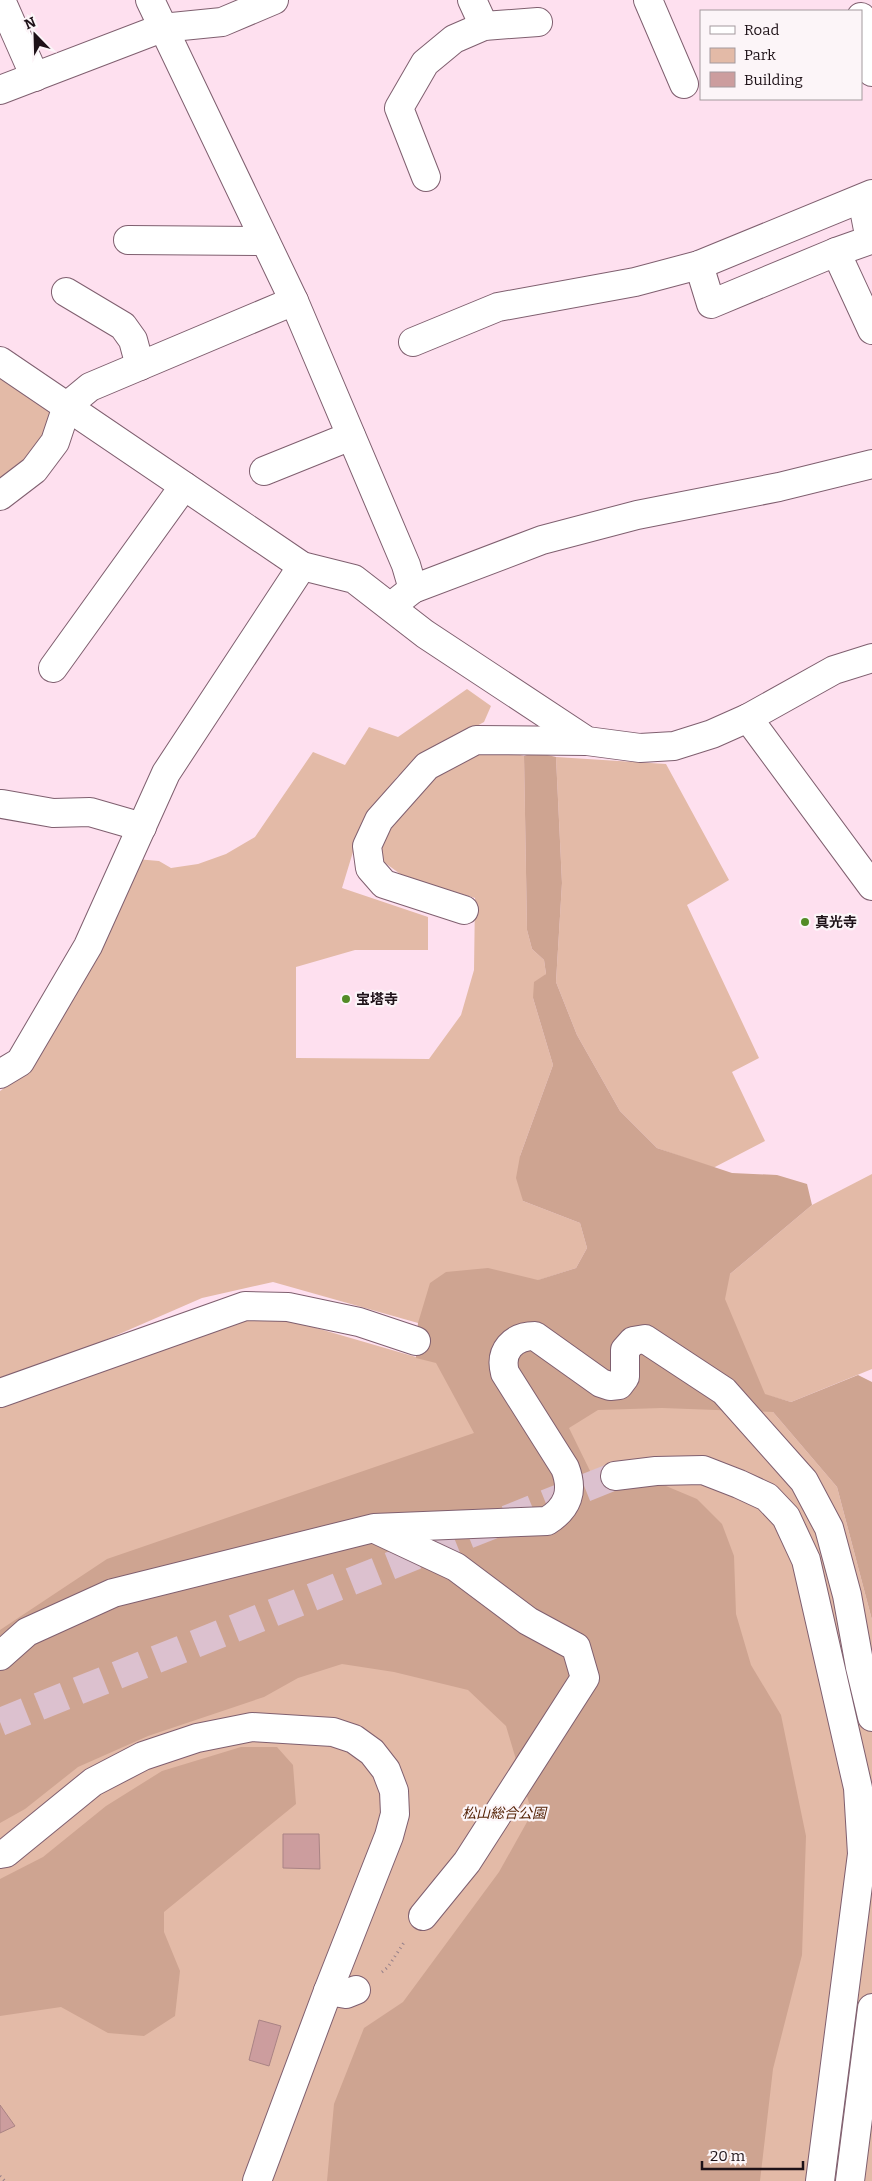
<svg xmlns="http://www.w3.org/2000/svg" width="872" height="2181" viewBox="0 0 872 2181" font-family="Bitter,'Noto Sans JP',serif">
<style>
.green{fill:#e3baa7}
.forest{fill:#cea491}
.building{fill:#cc9d9e;stroke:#a98384}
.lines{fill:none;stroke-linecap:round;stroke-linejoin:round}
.minor-tunnel{stroke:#dcc1cf;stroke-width:28;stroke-dasharray:28 14;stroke-linecap:butt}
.minor-casing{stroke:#7f5f6f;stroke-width:30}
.path{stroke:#947f89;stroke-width:3;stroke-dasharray:1 4;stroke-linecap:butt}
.minor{stroke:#fff;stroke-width:28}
.poi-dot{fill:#538b26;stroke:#fcf5f8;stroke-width:2}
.labels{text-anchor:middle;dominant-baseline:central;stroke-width:4.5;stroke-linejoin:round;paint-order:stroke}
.poi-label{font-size:14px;font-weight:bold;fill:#1e1218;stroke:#fcf5f8;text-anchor:start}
.park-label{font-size:14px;font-style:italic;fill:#511e00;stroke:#fcf5f8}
</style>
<rect width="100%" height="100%" fill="#fee0ef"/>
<g class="green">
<polygon points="0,376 55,408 49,435 0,488"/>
<polygon points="467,689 491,706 484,722 424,755 397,777 378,803 356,842 342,888 428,917 428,950 355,950 296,967 296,1058 429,1059 461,1015 474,970 475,898 403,876 381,860 377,848 385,828 439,770 480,752 509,752 524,756 527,930 532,949 544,960 546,974 533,998 553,1065 520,1156 523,1201 580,1223 587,1248 576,1268 539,1280 730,1274 812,1205 872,1174 872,1369 791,1402 766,1395 773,1412 837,1487 872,1620 872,2181 0,2181 0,1408 245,1321 275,1316 416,1357 418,1323 273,1282 202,1298 32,1372 0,1382 0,1091 24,1074 136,859 159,861 171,868 198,864 226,854 255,837 313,752 345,765 369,727 398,737"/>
<polygon points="556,757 666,764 729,880 687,905 759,1058 732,1072 765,1141 713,1168 657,1148 620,1111 577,1035 556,982 562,883"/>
</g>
<g class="forest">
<polygon points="535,752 556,757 562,883 556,982 577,1035 620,1111 657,1148 732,1173 777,1175 807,1184 812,1205 730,1274 725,1299 765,1394 791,1402 858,1375 872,1382 872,1620 837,1487 773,1412 662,1408 598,1410 569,1428 593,1477 614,1482 666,1486 697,1499 722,1524 734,1556 736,1614 751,1665 781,1715 806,1836 802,1955 773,2069 760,2181 327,2181 334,2104 364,2028 403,2002 499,1872 532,1813 506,1726 468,1690 394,1672 342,1664 298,1678 264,1697 148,1736 78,1767 25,1809 0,1823 0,1630 107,1559 474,1433 436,1363 416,1358 418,1323 430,1283 446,1272 488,1268 538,1280 576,1268 587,1248 580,1223 523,1201 516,1178 520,1156 553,1065 533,998 534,982 546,974 544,960 532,949 527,930 524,756"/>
<polygon points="241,1747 277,1747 293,1765 296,1804 164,1912 164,1932 180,1971 175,2016 144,2036 108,2033 61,2007 0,2016 0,1879 43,1857 106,1806 162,1771"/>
</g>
<g class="building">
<polygon points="283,1834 319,1834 320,1869 283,1868"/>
<polygon points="259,2020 281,2026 269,2066 249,2060"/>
<polygon points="0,2105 15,2126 0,2133"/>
</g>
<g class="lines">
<polyline class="minor-tunnel" points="0,1722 615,1476"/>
<g class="minor-casing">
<g id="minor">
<polyline points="1,0 35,77"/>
<polyline points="150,0 294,301 406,565 413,589"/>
<polyline points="472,0 484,26"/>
<polyline points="648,0 684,84"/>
<polyline points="861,17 872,72"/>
<polyline points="0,90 162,28 222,22 274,0"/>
<polyline points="426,177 399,108 425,63 454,39 484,26 538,22"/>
<polyline points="128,240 265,241"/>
<polyline points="836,252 870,240 862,199"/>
<polyline points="699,265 711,304 836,252 872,330"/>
<polyline points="66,292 123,326 133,340 140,366"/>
<polyline points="413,342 498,307 635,282 699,265 872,194"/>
<polyline points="0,361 302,566 354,579 425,634 587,741 640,748 674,746 712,734 748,718 872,886"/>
<polyline points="264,471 351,436"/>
<polyline points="0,496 34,470 55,442 67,406 90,387 294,301"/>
<polyline points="399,600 413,589 542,540 637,515 779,487 872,464"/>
<polyline points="53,668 184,486"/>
<polyline points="748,718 834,670 872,658"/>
<polyline points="2,804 53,813 90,812 142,827"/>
<polyline points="464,910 384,884 370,868 367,846 379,820 427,766 476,740 587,741"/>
<polyline points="0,1074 20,1062 88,946 166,773 302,566"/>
<polyline points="0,1393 245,1306 288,1307 359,1322 416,1341"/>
<polyline points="615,1476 656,1471 703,1470 739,1484 767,1497 786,1517 806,1560 858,1788 862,1854 820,2181"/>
<polyline points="375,1529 456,1567 528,1621 576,1647 585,1678 467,1862 423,1916"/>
<path d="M0,1656l27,-24 86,-39 261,-65 173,-7c21,-13 27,-30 18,-53l-60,-95c-6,-22 8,-37 30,-37l66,47 9,3 9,-1 6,-8v-27l8,-9 12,-2 79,52 80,90 25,47 18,67 13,72 12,50"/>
<polyline points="0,1854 6,1853 93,1782 143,1756 197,1738 252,1727 333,1732 354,1739 372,1752 386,1770 394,1791 395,1814 389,1836 328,1991 257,2181"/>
<polyline points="328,1991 346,1994 356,1990"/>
<polyline points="850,2181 872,2008"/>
</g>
</g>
<g class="path">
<polyline points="382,1972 388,1967 405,1941"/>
<polyline points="0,2176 5,2181"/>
</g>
<use href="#minor" class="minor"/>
</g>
<g class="poi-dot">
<circle cx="805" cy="922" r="5"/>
<circle cx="346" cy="999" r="5"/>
</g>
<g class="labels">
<g class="poi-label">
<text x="815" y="922">真光寺</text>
<text x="356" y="999">宝塔寺</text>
</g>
<g class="park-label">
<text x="504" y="1813">松山総合公園</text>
</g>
</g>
<rect x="700" y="10" width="162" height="90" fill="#fcf5f8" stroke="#a39a9e"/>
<rect x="710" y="26" width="25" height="8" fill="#ffffff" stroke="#a39a9e"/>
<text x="744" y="35" font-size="15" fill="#1e1218">Road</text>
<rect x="710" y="48" width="25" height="15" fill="#e3baa7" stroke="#a39a9e"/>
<text x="744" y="60" font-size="15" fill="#1e1218">Park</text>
<rect x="710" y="72" width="25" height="15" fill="#cc9d9e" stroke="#a39a9e"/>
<text x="744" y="85" font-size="15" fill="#1e1218">Building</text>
<g transform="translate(35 35) rotate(337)" stroke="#fcf5f8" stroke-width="4" paint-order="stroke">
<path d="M0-4L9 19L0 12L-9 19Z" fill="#1e1218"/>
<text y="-8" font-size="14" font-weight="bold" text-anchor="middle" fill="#1e1218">N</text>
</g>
<path d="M702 2161v8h101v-8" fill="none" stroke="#1e1218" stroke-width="2.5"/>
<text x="710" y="2161" font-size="15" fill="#1e1218" stroke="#fcf5f8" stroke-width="4" paint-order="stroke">20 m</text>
</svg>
